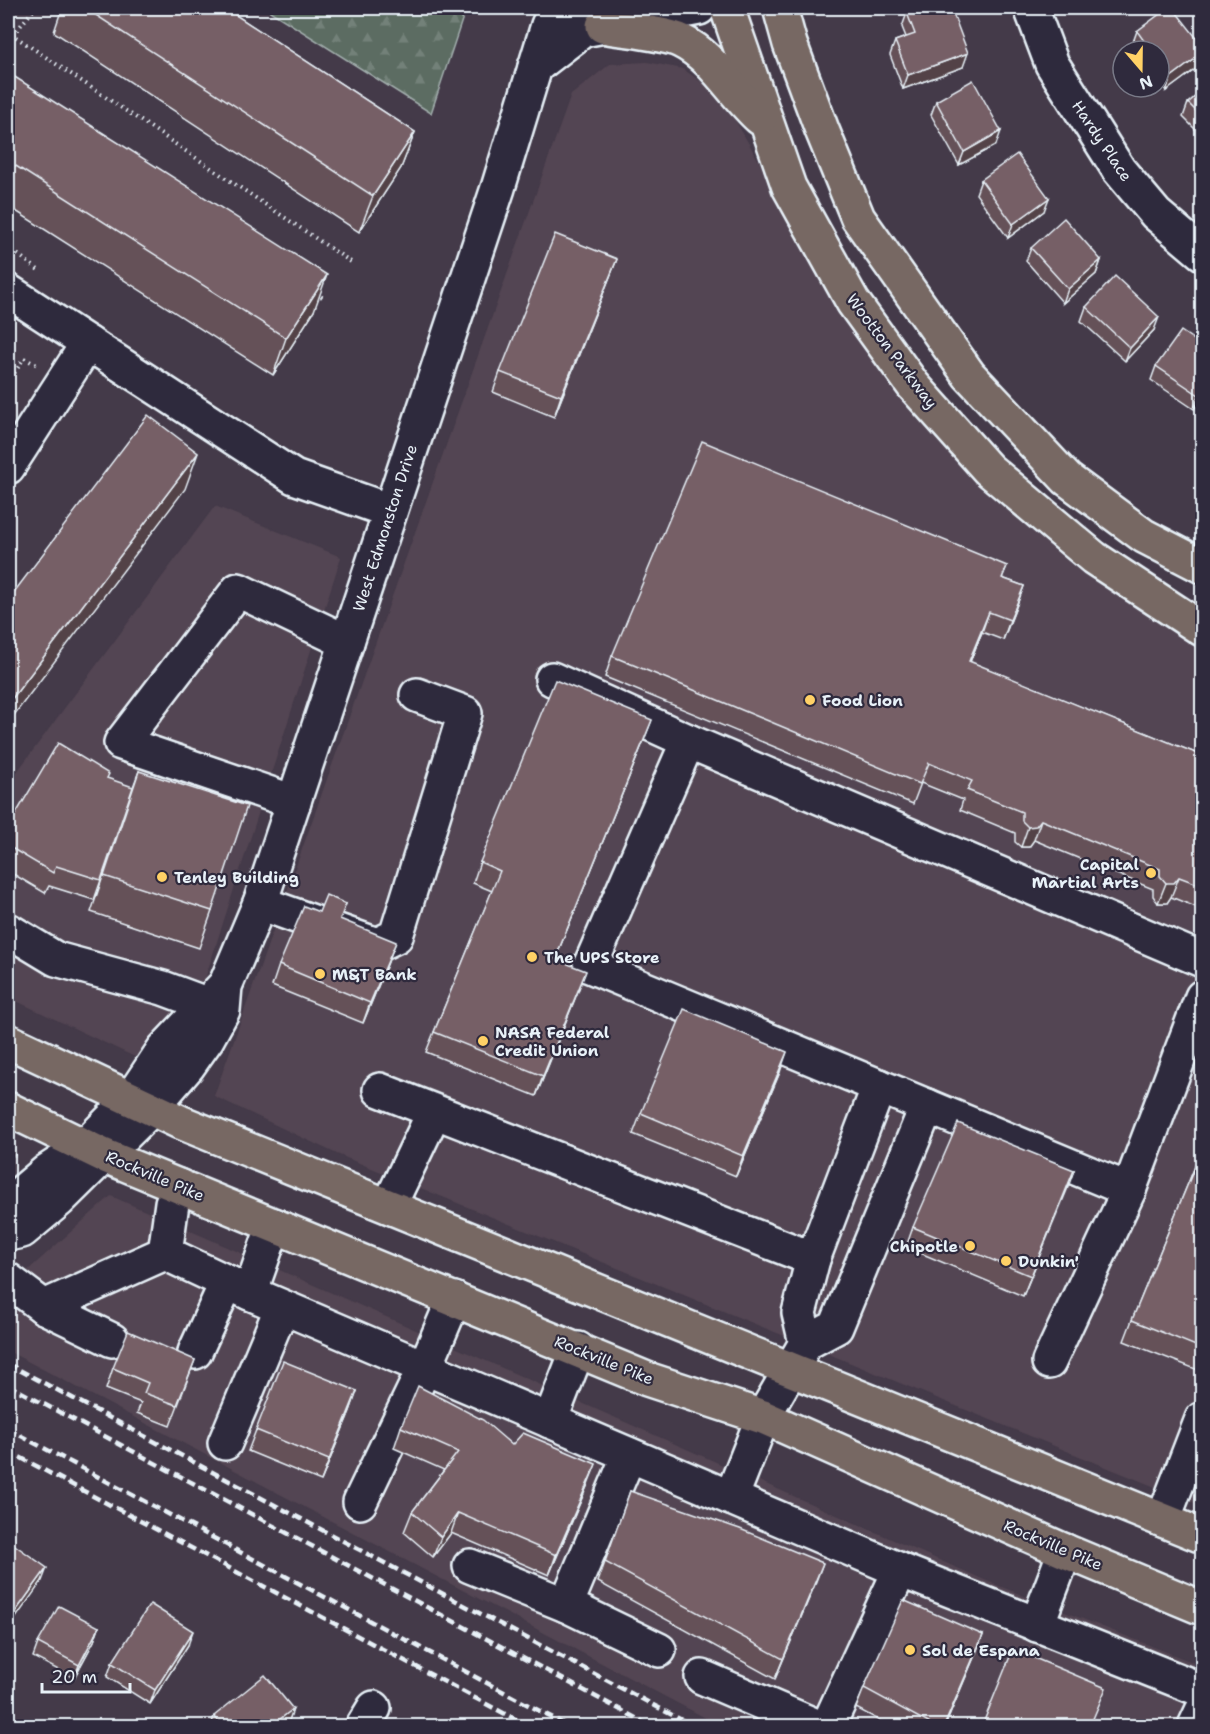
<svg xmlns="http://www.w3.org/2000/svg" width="1210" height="1734" viewBox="0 0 1210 1734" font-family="'Shantell Sans',sans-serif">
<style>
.built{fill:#534552}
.forest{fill:url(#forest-firs);stroke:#a2aead;stroke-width:1.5}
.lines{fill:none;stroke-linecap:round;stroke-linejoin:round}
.minor-casing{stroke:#e8f1f8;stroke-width:38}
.major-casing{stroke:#e8f1f8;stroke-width:38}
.path{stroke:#e8f1f8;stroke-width:4;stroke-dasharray:1.5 4.5;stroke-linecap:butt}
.minor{stroke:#2f2a3d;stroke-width:33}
.major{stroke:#776864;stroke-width:33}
.rail{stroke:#e8f1f8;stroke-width:4.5;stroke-dasharray:9 4.5;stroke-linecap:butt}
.wall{fill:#655158;stroke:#e8f1f8;stroke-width:1.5}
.shaded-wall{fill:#534247;stroke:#e8f1f8;stroke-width:1.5}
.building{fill:#765e66;stroke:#e8f1f8;stroke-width:1.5}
.poi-dot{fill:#ffd166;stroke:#2f2a3d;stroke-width:2}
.labels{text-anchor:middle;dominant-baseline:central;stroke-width:4.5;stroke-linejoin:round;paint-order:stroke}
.street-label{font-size:16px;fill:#e8f1f8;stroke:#2f2a3d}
.poi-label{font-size:16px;font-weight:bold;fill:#e8f1f8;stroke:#2f2a3d;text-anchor:start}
</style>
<defs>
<pattern id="forest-firs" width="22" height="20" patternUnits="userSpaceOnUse" patternTransform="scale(1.5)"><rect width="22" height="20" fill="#5c6c62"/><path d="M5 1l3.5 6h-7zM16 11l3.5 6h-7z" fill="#738179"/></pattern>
</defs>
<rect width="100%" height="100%" fill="#443a49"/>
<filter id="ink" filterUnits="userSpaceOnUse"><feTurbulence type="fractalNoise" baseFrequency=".0167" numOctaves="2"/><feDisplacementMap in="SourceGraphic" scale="12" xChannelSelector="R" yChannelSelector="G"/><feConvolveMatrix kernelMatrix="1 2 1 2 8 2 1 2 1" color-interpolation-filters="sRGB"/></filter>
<g filter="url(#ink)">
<g class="built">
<polygon points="647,62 683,69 707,86 728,108 891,388 967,464 1085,568 1152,619 1202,648 1202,1506 337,1154 214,1096 571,95 610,64"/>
<polygon points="215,506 341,557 193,1016 135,1057 8,997 8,784"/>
<polygon points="111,1196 989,1582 1202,1666 1202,1726 721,1726 8,1351 8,1288"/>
</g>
<polygon class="forest" points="265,8 466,8 431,113"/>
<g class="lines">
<g class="minor-casing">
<g id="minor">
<polyline points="1031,8 1052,64 1119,170 1156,214 1202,253"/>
<polyline points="535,67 583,30 699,8"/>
<polyline points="8,291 294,477 390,511"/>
<polyline points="8,467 88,343"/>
<polyline points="552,679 688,741 590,966 1129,1190"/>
<polyline points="688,741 1202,960"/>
<polyline points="294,802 121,743 238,590 347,642"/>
<polyline points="260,903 377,945 396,936 465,713 417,695"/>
<polyline points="8,930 56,959 163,988 206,1004"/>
<polyline points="380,1090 813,1259"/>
<polyline points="178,1186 172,1203 165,1253 250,1293"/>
<polyline points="8,1204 47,1171 85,1146 130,1100 164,1049 223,987"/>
<polyline points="389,1206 434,1112"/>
<polyline points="274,1225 250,1293 900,1570 1202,1690"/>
<polyline points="8,1234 22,1231 59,1200 150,1110 188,1066 207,1039 223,1010 225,986 260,903 498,188 548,25 575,8"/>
<polyline points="8,1280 44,1307 112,1340"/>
<polyline points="44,1307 165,1253"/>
<polyline points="806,1343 799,1313 813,1259 879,1086"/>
<polyline points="195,1352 227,1282"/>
<polyline points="1049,1362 1129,1190 1202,997"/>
<polyline points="550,1421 578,1349"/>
<polyline points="225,1443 282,1307"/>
<polyline points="731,1498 763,1417 806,1343 836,1327 927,1106"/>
<polyline points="360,1502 425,1367 454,1299"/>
<polyline points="1163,1520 1202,1419"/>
<polyline points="470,1566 566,1605 629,1455"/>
<polyline points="566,1605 659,1650"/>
<polyline points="1037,1625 1065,1551"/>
<polyline points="702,1677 816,1726"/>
<polyline points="363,1726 374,1708"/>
<polyline points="828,1726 900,1570"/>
<polyline points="1195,1726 1202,1711"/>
</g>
</g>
<g class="major-casing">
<g id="major">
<polyline points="727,8 789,187 853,302 913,385 988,469 1094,558 1202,629"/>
<polyline points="780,8 790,44 822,130 858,218 969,375 1067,479 1144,536 1202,566"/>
<path d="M603,26c20,4 61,7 78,15 33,16 52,53 79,77"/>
<polyline points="8,1041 180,1122 1202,1536"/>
<polyline points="8,1109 103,1155 647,1379 763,1417 1065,1551 1202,1608"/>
</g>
</g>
<g class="path">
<polyline points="13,35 35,8"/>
<polyline points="8,42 13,35 351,262"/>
<polyline points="8,247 41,272"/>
<polyline points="316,293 325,299"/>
<polyline points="8,383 24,358 37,365"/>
<polyline points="8,1154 19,1155"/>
</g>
<use href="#minor" class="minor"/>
<use href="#major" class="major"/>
<g class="rail">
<polyline points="8,1364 693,1726"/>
<polyline points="8,1385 651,1726"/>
<polyline points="8,1429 568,1726"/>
<polyline points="8,1451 528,1726"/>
</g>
</g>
<g class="wall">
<polygon points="62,8 225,8 415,132 401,168 359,232 54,32"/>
<polygon points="907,13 963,67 903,89 890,55 895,41 906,37 902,27"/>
<polygon points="1137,31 1203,46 1203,60 1201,65 1166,91 1159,81 1159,51 1136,51 1132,45"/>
<polygon points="8,78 314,311 273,375 8,206"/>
<polygon points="1203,90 1203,137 1183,117 1188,103"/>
<polygon points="936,101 996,145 959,165 931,115"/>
<polygon points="981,180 1044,211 1008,238 976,194"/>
<polygon points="1031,248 1101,260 1096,274 1063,303 1026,261"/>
<polygon points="617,259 554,417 493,392 500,372"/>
<polygon points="1086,307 1154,330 1125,361 1081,321"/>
<polygon points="1203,346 1203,397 1194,409 1151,380 1156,366"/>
<polygon points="1007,566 1002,578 1024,586 1016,607 1003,640 982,632 970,662 1203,756 1203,910 1171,897 1167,903 1158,903 1153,896 1153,889 1034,840 1029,847 1021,847 1015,842 1015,833 960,810 963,800 921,783 913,804 605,677 612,656"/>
<polygon points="644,740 555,959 578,991 536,1096 426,1052 434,1032 492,891 473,883 480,862"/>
<polygon points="139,771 212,911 199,948 91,912 120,826 94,900 49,886 45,893 8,871 8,827 107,778 128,800"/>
<polygon points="346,904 340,919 388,962 363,1023 272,986 279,965 319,912"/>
<polygon points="780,1072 736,1176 633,1134 641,1113"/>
<polygon points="1203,1147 1203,1372 1124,1341 1132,1320"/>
<polygon points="1074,1170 1023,1296 906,1247 913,1227"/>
<polygon points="195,1360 170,1426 137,1413 141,1403 106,1389 113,1368"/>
<polygon points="357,1391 350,1411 321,1481 248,1451 256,1430"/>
<polygon points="401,1427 512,1445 588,1484 549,1575 451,1533 433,1557 404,1532 412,1512 444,1470 394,1448"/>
<polygon points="630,1491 815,1584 775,1679 598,1582"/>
<polygon points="99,1627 94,1641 74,1678 33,1657 38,1643"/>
<polygon points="983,1635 975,1655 945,1726 890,1726 856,1708 864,1688"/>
<polygon points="188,1645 150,1704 107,1677 112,1663"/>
<polygon points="293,1709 288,1723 283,1726 211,1726 214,1716"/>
</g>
<g class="shaded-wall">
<polygon points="968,53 963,67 903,89 908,75"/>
<polygon points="1203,53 1203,60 1201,65 1166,91 1171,77"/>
<polygon points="1001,131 996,145 959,165 964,152"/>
<polygon points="415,132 401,168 359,232 373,196"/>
<polygon points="1049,198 1044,211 1008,238 1013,224"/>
<polygon points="617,259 609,279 554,417 561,396"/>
<polygon points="1101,260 1096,274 1063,303 1068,289"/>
<polygon points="327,275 314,311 273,375 286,338"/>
<polygon points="1159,317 1154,330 1125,361 1130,348"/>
<polygon points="1203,390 1203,397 1194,409 1199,395"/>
<polygon points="198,453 185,489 8,723 8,704"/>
<polygon points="1024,586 1016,607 1003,640 1010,620"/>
<polygon points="989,612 982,632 962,681 969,661"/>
<polygon points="652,720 644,740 547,979 555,959"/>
<polygon points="1041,820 1034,840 1029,847 1021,847 1028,827"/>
<polygon points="1179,877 1171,897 1167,903 1158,903 1166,883"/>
<polygon points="396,942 388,962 363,1023 370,1003"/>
<polygon points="586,971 536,1096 543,1076"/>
<polygon points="787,1052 780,1072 736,1176 743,1156"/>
<polygon points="1074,1170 1067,1190 1023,1296 1031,1276"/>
<polygon points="357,1391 350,1411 321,1481 329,1460"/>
<polygon points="596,1464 588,1484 549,1575 556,1555"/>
<polygon points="458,1513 451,1533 433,1557 441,1537"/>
<polygon points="823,1563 815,1584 775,1679 783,1659"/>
<polygon points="47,1568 42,1581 8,1629 8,1622"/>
<polygon points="99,1627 94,1641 74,1678 79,1665"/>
<polygon points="193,1631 188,1645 150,1704 155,1690"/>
<polygon points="983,1635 975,1655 945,1726 944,1726"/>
<polygon points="293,1709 288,1723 283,1726 271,1726"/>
</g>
<g class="building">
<polygon points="85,8 225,8 415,132 373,196"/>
<polygon points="923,8 951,8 968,53 908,75 895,41 915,34 907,13"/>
<polygon points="1168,8 1173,8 1203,46 1203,53 1171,77 1159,61 1159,51 1151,51 1137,31"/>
<polygon points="10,74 327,275 286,338 8,161 8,78"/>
<polygon points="973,80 1001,131 964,152 936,101"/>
<polygon points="1203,90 1203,118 1188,103"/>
<polygon points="1017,154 1049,198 1013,224 981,180"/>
<polygon points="1064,218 1101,260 1068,289 1031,248"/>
<polygon points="555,234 617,259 561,396 500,372"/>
<polygon points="1115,276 1159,317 1130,348 1086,307"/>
<polygon points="1181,331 1203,346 1203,390 1199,395 1156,366"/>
<polygon points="148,415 198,453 8,704 8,600"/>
<polygon points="702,441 1007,566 1002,578 1024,586 1010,620 989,612 969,661 1203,756 1203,886 1179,877 1174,883 1166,883 1160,876 1160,869 1041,820 1036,826 1028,827 1022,821 1022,812 967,790 972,781 929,763 920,784 612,656"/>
<polygon points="555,680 652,720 555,959 586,971 543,1076 434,1032 500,871 480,862"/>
<polygon points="58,743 109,774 107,778 133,787 101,880 56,866 53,873 8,846 8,827"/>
<polygon points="139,771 247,806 212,911 104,876"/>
<polygon points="326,895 346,904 340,919 396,942 370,1003 279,965 304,906 319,912"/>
<polygon points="684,1009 787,1052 743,1156 641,1113"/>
<polygon points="958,1123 1074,1170 1031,1276 913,1227"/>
<polygon points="1203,1147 1203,1349 1132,1320"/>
<polygon points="128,1331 195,1360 177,1405 144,1393 148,1383 113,1368"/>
<polygon points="283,1361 357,1391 329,1460 256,1430"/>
<polygon points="418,1386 483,1420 512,1445 523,1433 596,1464 556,1555 458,1513 441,1537 412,1512 458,1452 401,1427"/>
<polygon points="630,1491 740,1529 823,1563 783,1659 605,1562"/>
<polygon points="9,1541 47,1568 8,1622 8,1543"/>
<polygon points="903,1600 983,1635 944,1726 934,1726 864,1688"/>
<polygon points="150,1604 193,1631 155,1690 112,1663"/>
<polygon points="59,1606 99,1627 79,1665 38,1643"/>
<polygon points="1013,1649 1106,1688 1090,1726 982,1726"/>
<polygon points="265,1675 293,1709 271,1726 223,1726 214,1716"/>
</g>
</g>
<g class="poi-dot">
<circle cx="810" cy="700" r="6"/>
<circle cx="1151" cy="873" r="6"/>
<circle cx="162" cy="877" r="6"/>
<circle cx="532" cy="957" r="6"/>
<circle cx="320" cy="974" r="6"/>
<circle cx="483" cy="1041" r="6"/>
<circle cx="970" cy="1246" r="6"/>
<circle cx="1006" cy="1261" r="6"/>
<circle cx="910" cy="1650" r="6"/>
</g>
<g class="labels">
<g class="street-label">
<text transform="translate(1102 141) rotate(56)">Hardy Place</text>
<text transform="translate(892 351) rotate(53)">Wootton Parkway</text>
<text transform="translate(385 528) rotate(-72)">West Edmonston Drive</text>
<text transform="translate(155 1176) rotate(23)">Rockville Pike</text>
<text transform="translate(604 1360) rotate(22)">Rockville Pike</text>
<text transform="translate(1053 1545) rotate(23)">Rockville Pike</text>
</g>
<g class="poi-label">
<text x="822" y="700">Food Lion</text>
<text x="1139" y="864" text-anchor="end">Capital<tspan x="1139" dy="18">Martial Arts</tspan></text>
<text x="174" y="877">Tenley Building</text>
<text x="544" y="957">The UPS Store</text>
<text x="332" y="974">M&amp;T Bank</text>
<text x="495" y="1032">NASA Federal<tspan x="495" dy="18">Credit Union</tspan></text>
<text x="958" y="1246" text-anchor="end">Chipotle</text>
<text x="1018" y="1261">Dunkin'</text>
<text x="922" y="1650">Sol de Espana</text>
</g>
</g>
<rect width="1210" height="1734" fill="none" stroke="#2f2a3d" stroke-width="30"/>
<rect x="15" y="15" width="1180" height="1704" fill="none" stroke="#e8f1f8" stroke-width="2" filter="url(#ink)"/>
<g transform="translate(1141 69) rotate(160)"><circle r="28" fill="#2f2a3d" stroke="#797a88" stroke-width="1.5"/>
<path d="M0-4.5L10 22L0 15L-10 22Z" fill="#ffd166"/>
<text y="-9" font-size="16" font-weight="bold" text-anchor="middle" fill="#e8f1f8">N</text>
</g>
<path d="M42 1683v9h88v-9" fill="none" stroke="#e8f1f8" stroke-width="3"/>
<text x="51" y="1683" font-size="18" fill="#e8f1f8" stroke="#2f2a3d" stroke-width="4.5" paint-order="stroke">20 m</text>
</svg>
